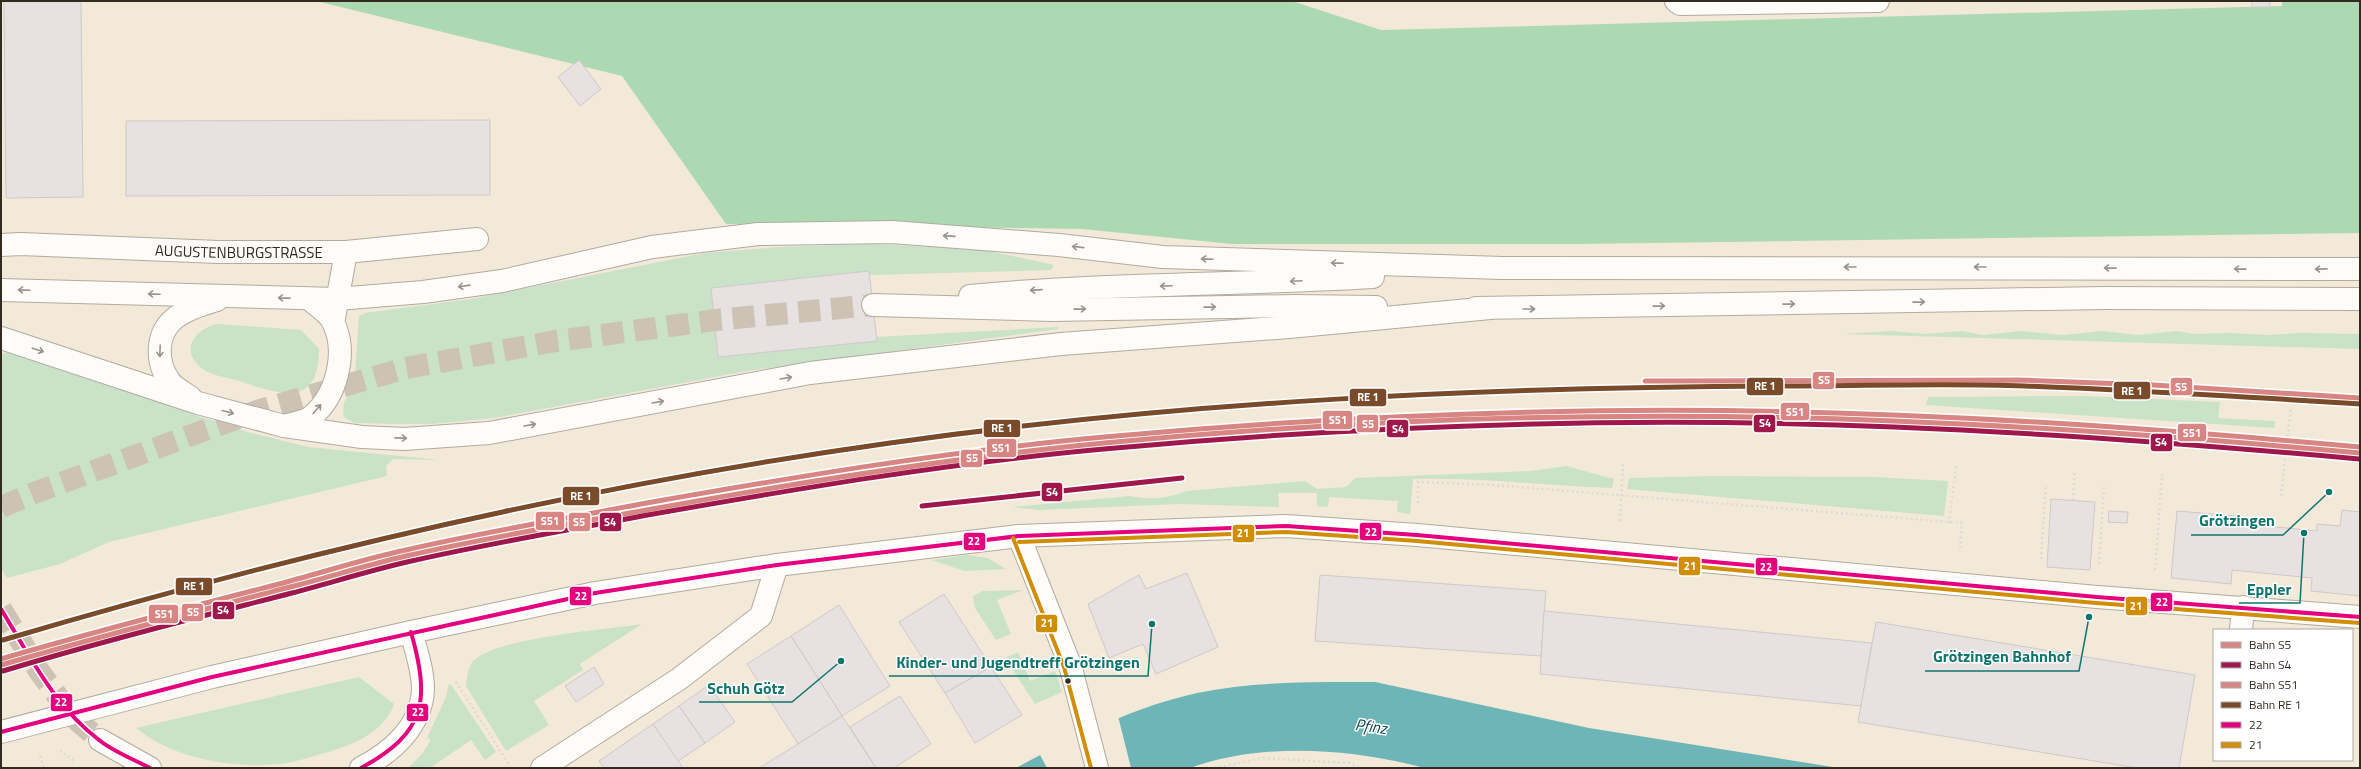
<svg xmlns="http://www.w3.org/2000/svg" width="2361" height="769" viewBox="0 0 2361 769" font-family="'Titillium Web',sans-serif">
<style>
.green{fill:#cae2c7}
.forest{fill:#add9b2}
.water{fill:#6eb5b8}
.pier{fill:#f3e9d9}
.building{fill:#e7e2e1;stroke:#cec9c7}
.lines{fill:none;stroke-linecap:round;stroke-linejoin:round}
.secondary-tunnel{stroke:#ccc3b4;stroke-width:22;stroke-dasharray:22 11;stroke-linecap:butt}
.highway-tunnel{stroke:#ccc3b4;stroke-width:22;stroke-dasharray:22 11;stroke-linecap:butt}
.lane-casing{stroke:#b2aa9e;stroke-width:24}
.street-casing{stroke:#b2aa9e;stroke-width:24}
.secondary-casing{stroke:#b2aa9e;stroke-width:24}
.highway-casing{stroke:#b2aa9e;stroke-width:24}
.path{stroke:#dedbd6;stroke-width:2.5;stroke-dasharray:2 3;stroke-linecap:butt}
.lane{stroke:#fdfcf9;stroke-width:22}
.street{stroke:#fdfcf9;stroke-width:22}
.secondary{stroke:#fdfcf9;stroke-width:22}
.highway{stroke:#fdfcf9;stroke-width:22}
.bus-1-casing{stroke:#fff;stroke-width:7}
.bus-2-casing{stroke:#fff;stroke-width:7}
.bus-1{stroke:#e5007d;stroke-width:4}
.bus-2{stroke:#d08d06;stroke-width:4}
.rail-1-casing{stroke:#fff;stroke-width:8}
.rail-2-casing{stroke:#fff;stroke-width:8}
.rail-3-casing{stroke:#fff;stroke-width:8}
.rail-4-casing{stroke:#fff;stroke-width:8}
.rail-1{stroke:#d78683;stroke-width:5}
.rail-2{stroke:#9f184c;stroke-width:5}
.rail-3{stroke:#d78683;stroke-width:5}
.rail-4{stroke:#7a4b2a;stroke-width:5}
.oneway{stroke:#98948c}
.bus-dot{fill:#322b20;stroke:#fff;stroke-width:1.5}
.labels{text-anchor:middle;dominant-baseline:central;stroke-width:3;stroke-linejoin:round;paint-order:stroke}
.street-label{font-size:15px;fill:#322b20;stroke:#fff}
.water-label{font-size:16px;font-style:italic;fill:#0b4a50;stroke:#fff}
.leader{fill:none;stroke:#0f766e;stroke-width:1.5}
.callout-dot{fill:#0f766e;stroke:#fff;stroke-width:1.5}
.callout-label{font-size:16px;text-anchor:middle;font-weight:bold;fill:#0f766e;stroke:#fff;stroke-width:3;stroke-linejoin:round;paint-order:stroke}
.line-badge{stroke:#fff;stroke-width:1.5}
.badge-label{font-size:11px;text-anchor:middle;font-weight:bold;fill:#fff}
</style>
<rect width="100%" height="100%" fill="#f3e9d9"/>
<g class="green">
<polygon points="869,244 980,249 1054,265 1051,270 870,275 869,271 711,288 718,357 877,341 876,337 1058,327 1058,329 747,371 494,418 432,424 395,424 355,423 345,418 343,414 344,403 352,387 355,375 359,316 365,313 471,299 705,253 779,247"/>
<path d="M218,324l83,6 18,19c0,62 -42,44 -80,32 -13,-4 -33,-6 -42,-17 -16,-17 1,-37 21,-40z"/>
<polygon points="1892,331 1926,334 1963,331 1982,335 2021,331 2063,335 2102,331 2138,335 2177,331 2193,334 2231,333 2269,335 2301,333 2360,334 2360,349 1842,334"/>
<polygon points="9,352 41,360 192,414 248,432 308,447 440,460 393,459 386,466 387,476 109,542 60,564 7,578 1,568 1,354"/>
<polygon points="2083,396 2220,402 2218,418 2275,421 2274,428 1926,405 1928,397"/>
<path d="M1567,466l42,12h5l-2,10c-66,-2 -132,-11 -199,-9l-3,35 -13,-2 1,-11 -69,-4 -1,10 -11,-1v-13h-39l1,14 -99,-3 -142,6 -26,-3 118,-11c19,4 38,3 56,-5l119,-10 12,8 29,-2 9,-9 176,-7z"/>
<polygon points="1716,476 1873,477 1948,481 1944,516 1627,489 1629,478"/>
<polygon points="968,555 987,558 1006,569 964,571 932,560"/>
<polygon points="1023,590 997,600 1011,634 996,640 975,608 973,596 983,591"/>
<path d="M642,624l-62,40 3,6 -49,31 15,24 -43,26 -40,-65c1,-8 2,-20 8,-26 27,-23 130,-30 168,-36z"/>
<polygon points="1018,652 1030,681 1055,671 1062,692 1035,704 1005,658"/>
<path d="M359,677l35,27c-10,28 -39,40 -66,48 -16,4 -33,11 -50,12 -48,4 -104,-5 -142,-36z"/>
<polygon points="449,684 452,686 496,752 485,760 471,740 430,768 408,768 422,754 431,740 427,738 446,697"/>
</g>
<polygon class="forest" points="316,1 1292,1 1381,30 2282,6 2282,1 2360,1 2360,233 1578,244 1232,244 1082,229 726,224 622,76"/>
<path class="water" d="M1375,682l214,46 250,40h-415c-74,-20 -161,-26 -234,0h-174c57,-31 118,-61 181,-75 58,-12 120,-11 178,-11z"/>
<polygon class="pier" points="1118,716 1131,768 1047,768 1039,753"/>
<g class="building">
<polygon points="4,1 81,1 83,197 6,198"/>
<rect x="2252" y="1" width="18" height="6"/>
<polygon points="579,60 601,89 580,106 558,77"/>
<polygon points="490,120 490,195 126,196 126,121"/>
<polygon points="869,271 877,341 718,357 711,288"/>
<polygon points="2051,499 2095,502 2090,570 2047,567"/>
<polygon points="2342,510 2360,512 2360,596 2311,591 2312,578 2232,570 2231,584 2171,578 2177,511 2237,516 2237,523 2317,531 2317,524 2340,526"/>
<polygon points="2109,511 2128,512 2127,523 2108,522"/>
<polygon points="1187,573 1218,647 1156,674 1143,644 1109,658 1088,604 1139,575 1146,589"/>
<polygon points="1320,575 1546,591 1541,656 1315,641"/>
<polygon points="944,594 991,667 945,693 899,622"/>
<polygon points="839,605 890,686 842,716 791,636"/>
<polygon points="1544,611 1872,643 1861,706 1540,674"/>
<polygon points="1876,622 2195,675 2179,768 2137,768 1858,722"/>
<polygon points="791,636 842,716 798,744 747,664"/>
<polygon points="594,667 604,684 576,702 565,686"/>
<polygon points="991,667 1022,715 975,743 945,693"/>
<polygon points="709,685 735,722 705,743 679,706"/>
<polygon points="900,696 931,744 894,768 876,768 850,727"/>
<polygon points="679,706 705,743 678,761 653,724"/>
<polygon points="842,716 876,768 759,768 798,744"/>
<polygon points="653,724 683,768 604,768 599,761"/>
</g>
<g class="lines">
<polyline class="secondary-tunnel" points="1,609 39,671 72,716 100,740"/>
<polyline class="highway-tunnel" points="1,507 34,493 260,410 406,368 556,341 716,320 873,305"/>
<g class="lane-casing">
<g id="lane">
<polyline points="1676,1 1680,4 1878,1"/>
<path id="s1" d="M1,245l20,-1 197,8h128l131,-13"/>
<polyline points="334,318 346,252"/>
<polyline points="2241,630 2243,607"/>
</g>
</g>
<g class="street-casing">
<g id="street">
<polyline points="1019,536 1070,665 1097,768"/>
<polyline points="1,732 212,677 411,632"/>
<polyline points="542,768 679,679 761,616 777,565"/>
</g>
</g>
<g class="secondary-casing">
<g id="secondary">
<polyline points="100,740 150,768"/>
<path d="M361,768c30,-15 61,-42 62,-79 0,-19 -7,-39 -12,-57l184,-39 182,-28 242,-29 267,-10 131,9 680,62 263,20"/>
</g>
</g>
<g class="highway-casing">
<g id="highway">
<polyline points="1,290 337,299 423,292 502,281 652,247 758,234 892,232 1059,245 1163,257 1502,268 2360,269"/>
<path d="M970,296c134,-13 269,-11 403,-19"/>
<polyline points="873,305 1053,310 1294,306 1376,307"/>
<polyline points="1476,308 2104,298 2360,299"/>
<polyline points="1,338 198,403 284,426 362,437 404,439 489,433 810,373 1061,344 1289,327 1490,308"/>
<path d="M190,397c-7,-5 -15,-9 -20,-15 -14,-19 -15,-48 5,-64 12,-9 28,-14 42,-18"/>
<path d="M285,426c7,-3 20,-4 26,-9 26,-21 37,-65 22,-95 -4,-9 -17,-17 -24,-23"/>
</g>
</g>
<g class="path">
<polyline points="2281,496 2291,407"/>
<polyline points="2073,500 2075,470"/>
<polyline points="1418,503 1418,482 1494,485 1962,523 1960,552"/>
<polyline points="1620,521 1623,462"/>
<polyline points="1949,523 1956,466"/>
<polyline points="2041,559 2046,484"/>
<polyline points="2099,564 2104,486"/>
<polyline points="2155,570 2162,474"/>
<polyline points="456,682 510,766"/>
<polyline points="60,750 75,762"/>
<polyline points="40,756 44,768"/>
<polyline points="1214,768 1262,758 1349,763 1361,768"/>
</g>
<use href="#lane" class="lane"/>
<use href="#street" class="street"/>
<use href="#secondary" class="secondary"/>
<use href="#highway" class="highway"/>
<g class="bus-1-casing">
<g id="bus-1">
<path d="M1,609c28,46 54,98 98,131 15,12 34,19 51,28"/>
<polyline points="1,732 212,677 595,593 777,565 1019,536 1286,526 1417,535 2097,597 2360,617"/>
<path d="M361,768c66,-36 69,-68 50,-136"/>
</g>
</g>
<g class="bus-2-casing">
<g id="bus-2">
<polyline points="1013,538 1064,667 1091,768"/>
<polyline points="1019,542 1286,532 1417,541 2096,603 2360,623"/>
</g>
</g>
<use href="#bus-1" class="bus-1"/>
<use href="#bus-2" class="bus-2"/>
<g class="rail-1-casing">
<g id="rail-1">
<polyline points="1645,381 2020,380 2153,385 2360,398"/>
<path d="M1,665c96,-28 193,-53 289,-78 39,-10 77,-22 116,-31 78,-18 157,-31 235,-45 153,-28 308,-53 463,-68 262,-25 527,-33 790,-22 156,6 311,18 466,32"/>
</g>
</g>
<g class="rail-2-casing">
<g id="rail-2">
<polyline points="922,506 1182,478"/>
<path d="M3,671c95,-29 192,-53 289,-78 38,-10 76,-22 115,-31 78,-18 157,-31 235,-46 153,-27 307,-53 462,-67 262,-24 527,-33 790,-22 155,6 310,18 465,32"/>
</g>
</g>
<g class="rail-3-casing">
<path id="rail-3" d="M1,659c92,-27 185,-51 278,-75 42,-11 84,-25 127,-34 78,-18 157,-31 235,-46 153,-27 308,-53 463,-67 262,-24 527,-33 790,-22 156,6 311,18 466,32"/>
</g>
<g class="rail-4-casing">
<path id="rail-4" d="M3,640c290,-86 587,-155 887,-197 297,-42 596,-56 895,-57 80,0 160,-3 240,0 112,4 223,11 335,18"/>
</g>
<use href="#rail-1" class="rail-1"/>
<use href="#rail-2" class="rail-2"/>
<use href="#rail-3" class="rail-3"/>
<use href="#rail-4" class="rail-4"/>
</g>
<defs><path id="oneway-shaft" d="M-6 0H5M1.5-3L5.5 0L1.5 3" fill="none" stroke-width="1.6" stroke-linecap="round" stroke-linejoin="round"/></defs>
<g class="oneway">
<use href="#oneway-shaft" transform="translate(949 236) rotate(-176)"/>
<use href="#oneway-shaft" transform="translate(1078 247) rotate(-173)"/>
<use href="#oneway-shaft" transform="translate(1207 259) rotate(-178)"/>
<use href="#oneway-shaft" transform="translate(1337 263) rotate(-178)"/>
<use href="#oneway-shaft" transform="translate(1850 267) rotate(-180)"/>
<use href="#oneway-shaft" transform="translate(1980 267) rotate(-180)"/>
<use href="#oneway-shaft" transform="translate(2110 268) rotate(-179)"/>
<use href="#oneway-shaft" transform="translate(2240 269) rotate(-179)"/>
<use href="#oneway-shaft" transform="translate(2321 269) rotate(179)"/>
<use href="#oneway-shaft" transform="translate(1296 281) rotate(177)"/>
<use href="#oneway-shaft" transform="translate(464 286) rotate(172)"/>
<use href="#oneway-shaft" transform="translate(1166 286) rotate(178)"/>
<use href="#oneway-shaft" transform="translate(24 290) rotate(-178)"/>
<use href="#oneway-shaft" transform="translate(1036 290) rotate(176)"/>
<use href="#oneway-shaft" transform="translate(154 294) rotate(-178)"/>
<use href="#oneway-shaft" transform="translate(284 298) rotate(-179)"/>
<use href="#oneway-shaft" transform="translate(1919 302) rotate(-1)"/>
<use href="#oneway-shaft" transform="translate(1789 304) rotate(-1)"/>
<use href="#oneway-shaft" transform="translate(1659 306) rotate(-1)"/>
<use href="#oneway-shaft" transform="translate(1210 307) rotate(-1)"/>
<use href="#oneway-shaft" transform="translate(1080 309) rotate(-1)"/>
<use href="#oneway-shaft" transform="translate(1529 309)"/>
<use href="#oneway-shaft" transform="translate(38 350) rotate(18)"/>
<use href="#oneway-shaft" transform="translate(160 351) rotate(92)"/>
<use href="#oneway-shaft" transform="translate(786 378) rotate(-10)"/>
<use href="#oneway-shaft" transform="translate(658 402) rotate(-10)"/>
<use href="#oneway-shaft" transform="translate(317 409) rotate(-49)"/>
<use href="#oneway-shaft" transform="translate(228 412) rotate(15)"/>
<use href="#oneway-shaft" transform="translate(530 425) rotate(-10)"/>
<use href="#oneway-shaft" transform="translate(401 438) rotate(1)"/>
</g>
<circle class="bus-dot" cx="1068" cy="681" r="3.5"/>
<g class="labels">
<g class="street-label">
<text stroke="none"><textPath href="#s1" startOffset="238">AUGUSTENBURGSTRASSE</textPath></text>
</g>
<g class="water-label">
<text transform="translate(1371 726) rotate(8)">Pfinz</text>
</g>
</g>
<path class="leader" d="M2329 492L2283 535H2191M2304 533L2300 603H2239M2089 617L2079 671H1925M1152 624L1148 676H889M841 661L792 702H699"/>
<g class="callout-dot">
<circle cx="2329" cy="492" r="4"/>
<circle cx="2304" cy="533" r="4"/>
<circle cx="2089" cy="617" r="4"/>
<circle cx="1152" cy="624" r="4"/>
<circle cx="841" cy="661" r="4"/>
</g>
<g class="callout-label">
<text x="2237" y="526">Grötzingen</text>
<text x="2269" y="595">Eppler</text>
<text x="2002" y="662">Grötzingen Bahnhof</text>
<text x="1018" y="668">Kinder- und Jugendtreff Grötzingen</text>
<text x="746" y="694">Schuh Götz</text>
</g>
<g class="line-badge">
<rect x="1812" y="371" width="23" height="19" rx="4" fill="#d78683"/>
<rect x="1746" y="377" width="38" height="19" rx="4" fill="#7a4b2a"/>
<rect x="2170" y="377" width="23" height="19" rx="4" fill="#d78683"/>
<rect x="2113" y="381" width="38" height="19" rx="4" fill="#7a4b2a"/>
<rect x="1349" y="388" width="38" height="19" rx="4" fill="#7a4b2a"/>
<rect x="1780" y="402" width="30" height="19" rx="4" fill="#d78683"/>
<rect x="1322" y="410" width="31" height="20" rx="4" fill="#d78683"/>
<rect x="1753" y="414" width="23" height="19" rx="4" fill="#9f184c"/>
<rect x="1356" y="414" width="23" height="19" rx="4" fill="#d78683"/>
<rect x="983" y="419" width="38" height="19" rx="4" fill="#7a4b2a"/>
<rect x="1386" y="419" width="23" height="19" rx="4" fill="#9f184c"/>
<rect x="2177" y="423" width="30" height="19" rx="4" fill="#d78683"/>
<rect x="2150" y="433" width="23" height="19" rx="4" fill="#9f184c"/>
<rect x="986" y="438" width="31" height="20" rx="4" fill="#d78683"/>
<rect x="960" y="449" width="23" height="19" rx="4" fill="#d78683"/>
<rect x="1041" y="482" width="22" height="20" rx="4" fill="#9f184c"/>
<rect x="562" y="486" width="38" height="20" rx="4" fill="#7a4b2a"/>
<rect x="535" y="511" width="30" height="20" rx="4" fill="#d78683"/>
<rect x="568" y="512" width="23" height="20" rx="4" fill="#d78683"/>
<rect x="599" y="512" width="23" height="20" rx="4" fill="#9f184c"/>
<rect x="1359" y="522" width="23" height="19" rx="4" fill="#e5007d"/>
<rect x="1232" y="524" width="23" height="19" rx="4" fill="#d08d06"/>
<rect x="963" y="532" width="23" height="19" rx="4" fill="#e5007d"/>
<rect x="1678" y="556" width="23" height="20" rx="4" fill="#d08d06"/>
<rect x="1755" y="557" width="23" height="19" rx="4" fill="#e5007d"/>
<rect x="175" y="577" width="38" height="19" rx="4" fill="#7a4b2a"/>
<rect x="569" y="586" width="23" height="20" rx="4" fill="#e5007d"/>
<rect x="2150" y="592" width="23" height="20" rx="4" fill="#e5007d"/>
<rect x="2125" y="596" width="23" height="20" rx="4" fill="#d08d06"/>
<rect x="212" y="601" width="23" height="19" rx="4" fill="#9f184c"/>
<rect x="181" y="603" width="23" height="19" rx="4" fill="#d78683"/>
<rect x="148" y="604" width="31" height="20" rx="4" fill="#d78683"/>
<rect x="1035" y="614" width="23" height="19" rx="4" fill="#d08d06"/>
<rect x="50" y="693" width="23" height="19" rx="4" fill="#e5007d"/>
<rect x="406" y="703" width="23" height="19" rx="4" fill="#e5007d"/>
</g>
<g class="badge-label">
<text x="1824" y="384">S5</text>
<text x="1765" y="390">RE 1</text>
<text x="2181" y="391">S5</text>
<text x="2132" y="395">RE 1</text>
<text x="1368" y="401">RE 1</text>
<text x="1795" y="416">S51</text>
<text x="1338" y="424">S51</text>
<text x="1765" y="427">S4</text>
<text x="1368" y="428">S5</text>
<text x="1002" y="432">RE 1</text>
<text x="1398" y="433">S4</text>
<text x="2192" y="437">S51</text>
<text x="2161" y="446">S4</text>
<text x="1001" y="452">S51</text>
<text x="972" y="462">S5</text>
<text x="1052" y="496">S4</text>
<text x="581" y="500">RE 1</text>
<text x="550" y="525">S51</text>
<text x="579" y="526">S5</text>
<text x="610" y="526">S4</text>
<text x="1371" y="536">22</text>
<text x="1243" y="537">21</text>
<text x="974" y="545">22</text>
<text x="1690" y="570">21</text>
<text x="1766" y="571">22</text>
<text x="194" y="590">RE 1</text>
<text x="581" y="600">22</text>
<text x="2162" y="606">22</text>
<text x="2136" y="610">21</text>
<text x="223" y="614">S4</text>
<text x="193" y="616">S5</text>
<text x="164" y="618">S51</text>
<text x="1047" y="627">21</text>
<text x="61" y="706">22</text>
<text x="418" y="716">22</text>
</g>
<rect width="2361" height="769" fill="none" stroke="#322b20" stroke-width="4"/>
<rect x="2213" y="629" width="140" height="132" fill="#ffffff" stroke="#adaaa6"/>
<rect x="2221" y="642" width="20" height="6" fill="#d78683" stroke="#adaaa6"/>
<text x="2249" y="649" font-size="12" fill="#322b20">Bahn S5</text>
<rect x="2221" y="662" width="20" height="6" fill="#9f184c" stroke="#adaaa6"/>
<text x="2249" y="669" font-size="12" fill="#322b20">Bahn S4</text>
<rect x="2221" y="682" width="20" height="6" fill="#d78683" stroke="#adaaa6"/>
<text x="2249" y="689" font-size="12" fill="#322b20">Bahn S51</text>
<rect x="2221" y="702" width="20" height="6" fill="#7a4b2a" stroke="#adaaa6"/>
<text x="2249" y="709" font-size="12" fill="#322b20">Bahn RE 1</text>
<rect x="2221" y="722" width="20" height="6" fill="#e5007d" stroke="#adaaa6"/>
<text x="2249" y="729" font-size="12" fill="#322b20">22</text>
<rect x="2221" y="742" width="20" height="6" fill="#d08d06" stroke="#adaaa6"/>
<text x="2249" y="749" font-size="12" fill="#322b20">21</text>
</svg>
